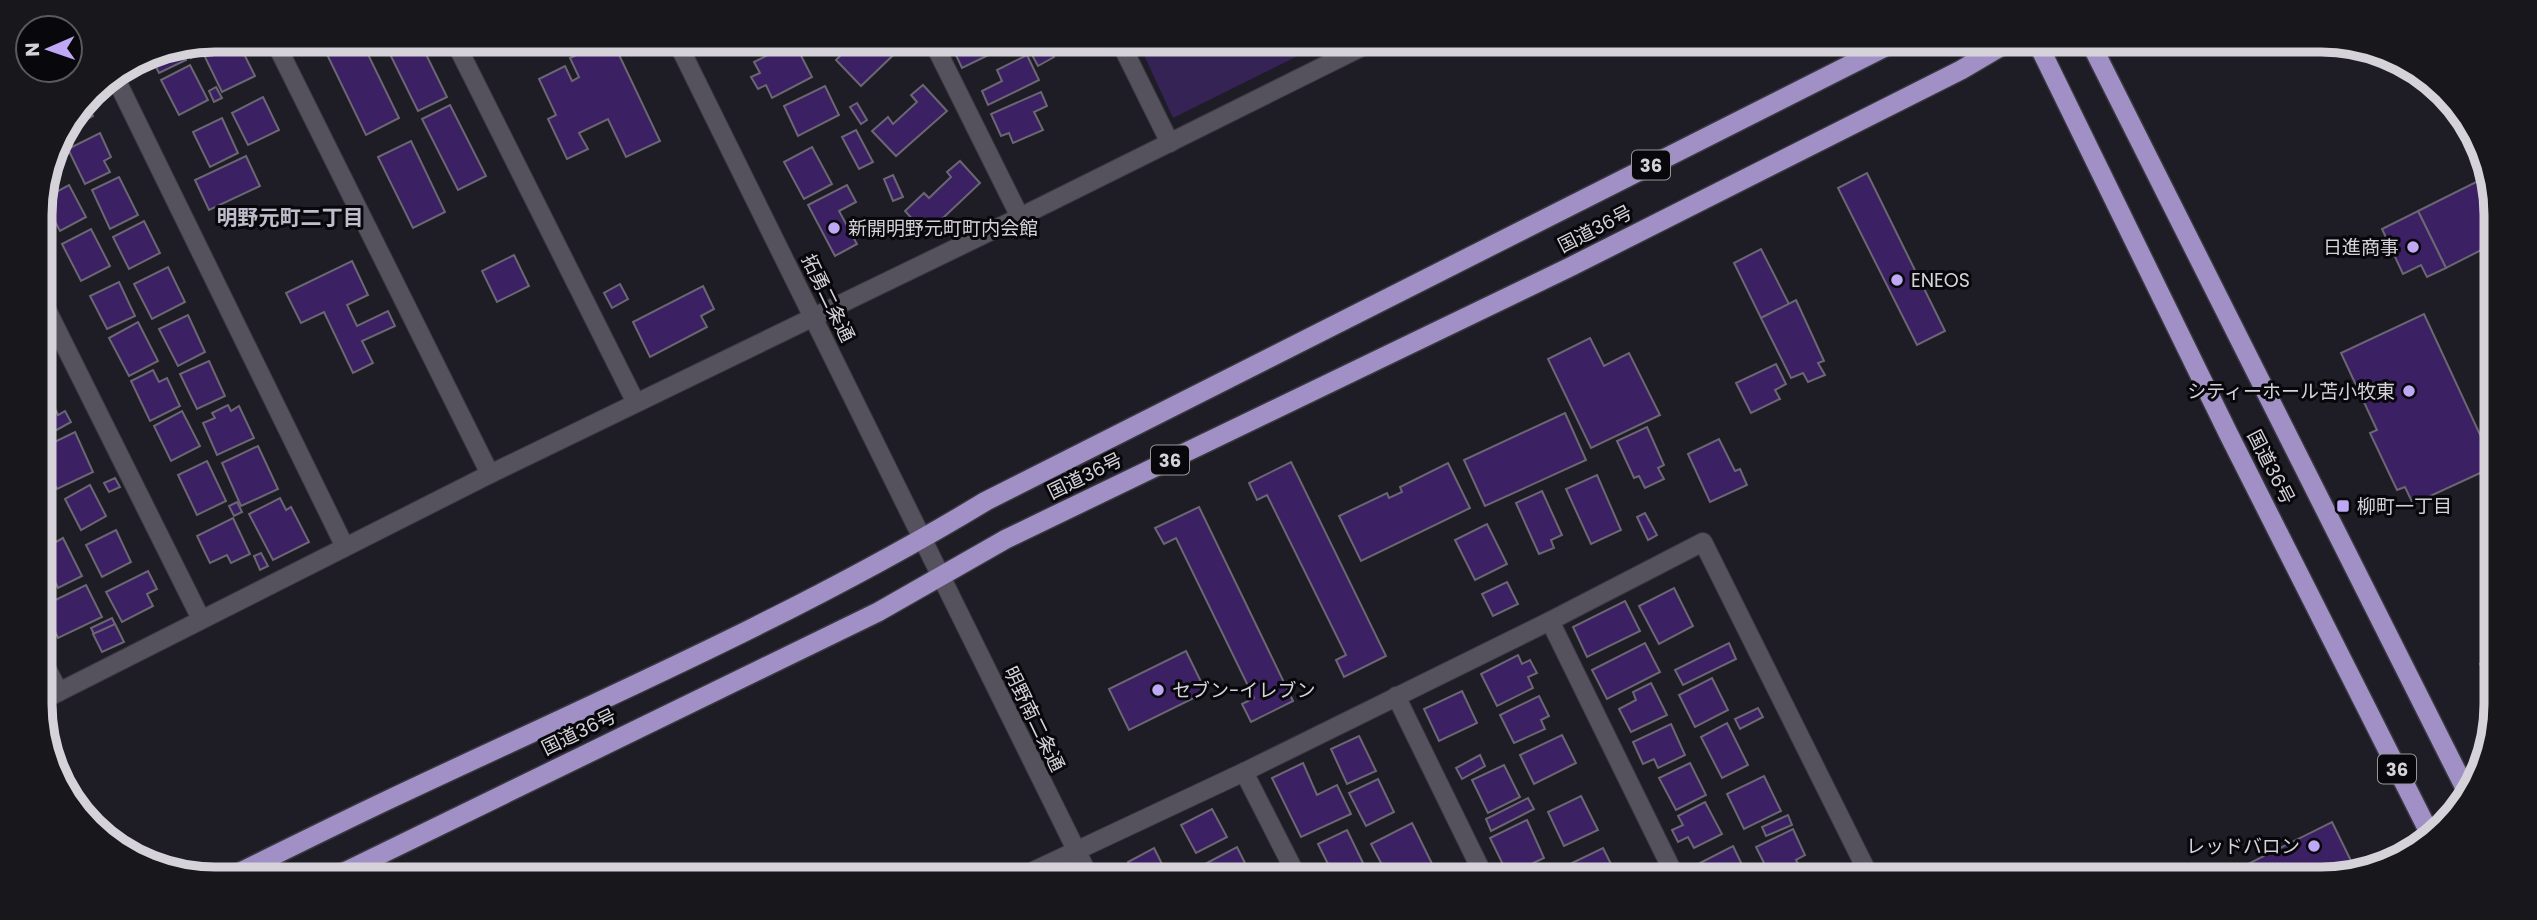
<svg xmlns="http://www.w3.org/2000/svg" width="2537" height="920" viewBox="0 0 2537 920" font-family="Poppins,'Noto Sans JP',sans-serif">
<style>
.green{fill:#352355}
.building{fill:#3b2163;stroke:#6a6772;stroke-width:2}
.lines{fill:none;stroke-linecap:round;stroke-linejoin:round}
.minor-casing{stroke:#39373f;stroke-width:20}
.tertiary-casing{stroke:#39373f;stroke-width:20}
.trunk-casing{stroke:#39373f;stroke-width:22}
.minor{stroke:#55525d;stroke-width:18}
.tertiary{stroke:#55525d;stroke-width:18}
.trunk{stroke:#a090c6;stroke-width:19}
.poi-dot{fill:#bfa8f4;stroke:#08070b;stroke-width:2.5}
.labels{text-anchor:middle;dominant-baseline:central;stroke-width:6;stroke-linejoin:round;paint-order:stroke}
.shield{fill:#08070b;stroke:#98969b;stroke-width:2}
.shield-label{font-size:18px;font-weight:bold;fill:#d5d3d9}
.poi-label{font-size:19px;fill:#d5d3d9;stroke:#08070b;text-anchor:start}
.street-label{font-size:19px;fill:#d5d3d9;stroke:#08070b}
.neighbourhood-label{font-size:21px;font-weight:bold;fill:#c0bdca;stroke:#08070b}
.rim{fill:none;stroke:#d5d3d9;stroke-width:9}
</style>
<rect width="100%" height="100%" fill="#1e1c25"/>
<polygon class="green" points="1137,40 1330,40 1173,118"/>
<g class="building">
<polygon points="228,40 237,40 255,76 222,92 203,53"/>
<polygon points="320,40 361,40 399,118 366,135"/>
<polygon points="383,40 419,40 447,97 418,111"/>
<polygon points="608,40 612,40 660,141 626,157 608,119 579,133 588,149 567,159 548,119 556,115 539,79 565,66 572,81 579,77 570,58"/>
<polygon points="815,40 828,40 831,49 821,53"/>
<polygon points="870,40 909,40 861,86 836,60 850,46 857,53"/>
<polygon points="949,40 999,40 1003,48 962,68"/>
<polygon points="1024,40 1052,40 1055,46 1049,49 1054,57 1038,66"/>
<polygon points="794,42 812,77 772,98 766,85 758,89 751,77 760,73 754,62"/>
<polygon points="194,45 198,54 191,58 187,49"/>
<polygon points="180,47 186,60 159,73 149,53"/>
<polygon points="1027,55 1039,80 988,105 982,91 1002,81 997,70"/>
<polygon points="190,65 208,100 179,115 161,80"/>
<polygon points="923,85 947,111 896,156 872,131 888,117 893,124 917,102 911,95"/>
<polygon points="825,86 839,115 798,136 784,106"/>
<polygon points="216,87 222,98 214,102 209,91"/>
<polygon points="2437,89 2454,100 2483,166 2477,169"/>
<polygon points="1041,92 1047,106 1034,112 1043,130 1013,143 1009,133 1001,136 991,114"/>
<polygon points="263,97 279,130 248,145 232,113"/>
<polygon points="86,102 93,116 65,130"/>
<polygon points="857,103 867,120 861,124 850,107"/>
<polygon points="450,105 486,176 458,190 422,119"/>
<polygon points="222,118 238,153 210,167 193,132"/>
<polygon points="856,130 873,162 859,169 842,137"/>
<polygon points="100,133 111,157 104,161 110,172 85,184 68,149"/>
<polygon points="411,141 445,212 413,228 378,157"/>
<polygon points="812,147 832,184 804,199 784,162"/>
<polygon points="54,156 61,169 48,176"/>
<polygon points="246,156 260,186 209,210 195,180"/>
<polygon points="960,161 980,183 926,234 905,211 924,193 929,198 951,177 947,172"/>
<polygon points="1867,173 1945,331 1917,345 1838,188"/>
<polygon points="893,175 903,197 893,201 884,179"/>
<polygon points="2488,176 2495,192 2495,243 2446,268 2418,211"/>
<polygon points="119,177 138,215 110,229 92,190"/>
<polygon points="69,185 86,217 60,231 43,199"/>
<polygon points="847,185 856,202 839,211 857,244 835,256 808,205"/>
<polygon points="2418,211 2446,268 2427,277 2421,265 2403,274 2382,229"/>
<polygon points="144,221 160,253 129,269 113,237"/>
<polygon points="91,229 110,266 81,281 62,244"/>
<polygon points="1761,249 1789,304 1761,318 1734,263"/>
<polygon points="514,255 529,286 497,302 482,271"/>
<polygon points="352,261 368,295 347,305 357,326 388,311 395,326 362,341 373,363 353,373 324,312 301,323 286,293"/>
<polygon points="168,267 185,302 152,319 134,284"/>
<polygon points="119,282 135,316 107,329 90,296"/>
<polygon points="620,284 628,299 612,308 604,293"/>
<polygon points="703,286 714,309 701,316 707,327 650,357 633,322"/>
<polygon points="1796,300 1824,361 1818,363 1825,375 1808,382 1803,373 1791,378 1761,318"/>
<polygon points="2424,314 2482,439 2492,434 2491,468 2413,504 2405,487 2397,490 2370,433 2377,430 2341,353"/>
<polygon points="188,315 205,352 178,366 159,329"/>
<polygon points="138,322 158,361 129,376 109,338"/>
<polygon points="1590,338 1604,366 1629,353 1660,415 1591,448 1548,359"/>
<polygon points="209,361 225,396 197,409 180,374"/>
<polygon points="1776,364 1786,384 1775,390 1780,399 1751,413 1736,383"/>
<polygon points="153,370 159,382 167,378 180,406 150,421 131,381"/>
<polygon points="46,390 58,415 65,411 71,422 42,438 42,392"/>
<polygon points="228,405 231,411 239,406 254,438 217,455 203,423 215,418 212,413"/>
<polygon points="182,411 200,446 171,461 154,426"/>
<polygon points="1565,413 1586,460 1485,506 1464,460"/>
<polygon points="1647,427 1664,465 1658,468 1664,479 1645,488 1639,476 1634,478 1617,441"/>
<polygon points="75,432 93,472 57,489 42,458 42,448"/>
<polygon points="1719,439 1735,471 1740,469 1747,485 1710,502 1688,454"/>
<polygon points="258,446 278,489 241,506 222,463"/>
<polygon points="207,461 226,501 197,515 178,475"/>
<polygon points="1291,462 1386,656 1344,677 1336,660 1346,655 1267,495 1257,500 1249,483"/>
<polygon points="1448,463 1470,508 1361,561 1339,516 1387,493 1389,498 1402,492 1400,487"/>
<polygon points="1597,475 1621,530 1591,544 1566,489"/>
<polygon points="115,478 120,487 109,492 104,483"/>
<polygon points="90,485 106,516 81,530 65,499"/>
<polygon points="1542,491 1562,535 1551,540 1554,548 1539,554 1516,503"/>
<polygon points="280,498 286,510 291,507 309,542 273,560 249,514"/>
<polygon points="237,502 242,512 234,516 229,506"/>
<polygon points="42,503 54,526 42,531"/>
<polygon points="1199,507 1293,701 1251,722 1242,704 1254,698 1176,538 1164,544 1155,528"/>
<polygon points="1645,513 1657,535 1648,540 1637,517"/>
<polygon points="233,518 250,554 231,563 227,555 210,563 197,536"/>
<polygon points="1487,524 1507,564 1475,580 1455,540"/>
<polygon points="116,530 131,562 102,577 86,545"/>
<polygon points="63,538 82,576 58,588 43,557 43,549"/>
<polygon points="261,553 268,566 260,570 254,556"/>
<polygon points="148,571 157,589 147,594 153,606 122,622 106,592"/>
<polygon points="1507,582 1518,604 1493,616 1482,594"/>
<polygon points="86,585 102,617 58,638 43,606"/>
<polygon points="1674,588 1693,626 1659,644 1639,606"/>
<polygon points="1625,601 1640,631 1587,657 1573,627"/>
<polygon points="112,618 121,637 100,646 91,628"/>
<polygon points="115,624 124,642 102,652 93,634"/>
<polygon points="1645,643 1660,672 1607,699 1592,670"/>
<polygon points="1729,643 1736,659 1683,685 1675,670"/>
<polygon points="1186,651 1206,692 1129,730 1109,689"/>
<polygon points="1518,655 1522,664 1530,660 1537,673 1528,677 1533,688 1497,706 1481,674"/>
<polygon points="2489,660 2489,681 2480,664"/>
<polygon points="1712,678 1728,710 1695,727 1679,695"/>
<polygon points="1651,683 1667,715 1631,732 1619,709 1636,700 1633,692"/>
<polygon points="1462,691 1477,723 1439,741 1424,709"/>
<polygon points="1539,696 1549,716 1541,720 1545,729 1514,743 1500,715"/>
<polygon points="1758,708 1763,717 1740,729 1735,719"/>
<polygon points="1727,723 1748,765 1722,778 1701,737"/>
<polygon points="1671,724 1685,755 1658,768 1654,759 1643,764 1633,742"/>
<polygon points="1562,735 1576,763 1534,784 1520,755"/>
<polygon points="1359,736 1376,771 1347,784 1331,749"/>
<polygon points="1480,755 1485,766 1462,779 1456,768"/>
<polygon points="1303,763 1317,795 1337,785 1351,814 1301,837 1272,778"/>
<polygon points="1690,763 1706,795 1676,810 1659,778"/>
<polygon points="1504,765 1520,797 1488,813 1472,780"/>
<polygon points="1764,776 1781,811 1744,829 1727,794"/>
<polygon points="1378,779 1394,812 1366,826 1349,793"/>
<polygon points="1581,796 1598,830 1564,846 1548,812"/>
<polygon points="1528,798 1534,809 1491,831 1486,819"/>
<polygon points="1705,802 1722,834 1694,848 1688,837 1678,842 1672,830 1683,825 1678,816"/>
<polygon points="1212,809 1227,837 1196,853 1181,825"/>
<polygon points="1788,815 1792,825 1766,836 1762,827"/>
<polygon points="1527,820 1544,858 1508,875 1490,838"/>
<polygon points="2332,822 2356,871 2333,879 2218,879"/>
<polygon points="1412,823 1440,880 1390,880 1371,844"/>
<polygon points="1793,829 1805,855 1796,860 1805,878 1772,879 1756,847"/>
<polygon points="1347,830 1364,865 1335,878 1318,844"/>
<polygon points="1733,846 1746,873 1733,879 1708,879 1700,863"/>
<polygon points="1237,847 1252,877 1247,880 1210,880 1203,865"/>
<polygon points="1154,848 1170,880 1136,880 1128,862"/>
<polygon points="1603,848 1619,880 1577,880 1570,864"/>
<polygon points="1557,867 1564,880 1533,880"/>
</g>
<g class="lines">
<g class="minor-casing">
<g id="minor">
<polyline points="274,40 490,474"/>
<polyline points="454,40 636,403"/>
<polyline points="932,40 1020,217"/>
<polyline points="1119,40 1170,143"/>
<polyline points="114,75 345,547"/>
<polyline points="41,298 201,619"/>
<polyline points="1550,621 1677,880"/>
<polyline points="43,661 59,692"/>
<polyline points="1396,696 1486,880"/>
<polyline points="43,700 490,474 1020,217 1376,40"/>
<polyline points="1244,772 1299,880"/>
<polyline points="1014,880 1244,772 1550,621 1703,542 1871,879"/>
</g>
</g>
<g class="tertiary-casing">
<polyline id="tertiary" points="676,40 1091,880"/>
</g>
<g class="trunk-casing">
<g id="trunk">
<polyline points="2036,40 2229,435 2432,838"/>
<polyline points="2089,40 2466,790"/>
<path d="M224,880c55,-27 111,-55 166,-81 201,-95 406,-183 596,-298l913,-461"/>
<polyline points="328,880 878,612 1006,539 1570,267 1961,70 2012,40"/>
</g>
</g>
<use href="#minor" class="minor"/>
<use href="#tertiary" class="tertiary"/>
<use href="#trunk" class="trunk"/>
</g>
<g class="poi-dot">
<circle cx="834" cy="228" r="7"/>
<circle cx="2413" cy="247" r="7"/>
<circle cx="1897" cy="280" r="7"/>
<circle cx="2409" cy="391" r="7"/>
<rect x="2336" y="499" width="14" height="14" rx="3.5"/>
<circle cx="1158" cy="690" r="7"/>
<circle cx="2314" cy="846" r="7"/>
</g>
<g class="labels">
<g class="shield">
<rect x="1632" y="150.5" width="38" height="29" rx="5"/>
<rect x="1151" y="445.5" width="38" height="29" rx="5"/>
<rect x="2378" y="754.5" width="38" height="29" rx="5"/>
</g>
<g class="shield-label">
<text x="1651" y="165">36</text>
<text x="1170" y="460">36</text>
<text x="2397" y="769">36</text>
</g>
<g class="poi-label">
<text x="848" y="228">新開明野元町町内会館</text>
<text x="2399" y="247" text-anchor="end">日進商事</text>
<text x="1911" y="280">ENEOS</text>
<text x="2395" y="391" text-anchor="end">シティーホール苫小牧東</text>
<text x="2357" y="506">柳町一丁目</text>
<text x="1172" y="690">セブン-イレブン</text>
<text x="2300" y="846" text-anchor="end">レッドバロン</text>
</g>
<g class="street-label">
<text transform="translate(1595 229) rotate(-27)">国道36号</text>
<text transform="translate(828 298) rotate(64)">拓勇二条通</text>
<text transform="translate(2271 467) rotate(63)">国道36号</text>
<text transform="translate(1085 476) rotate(-26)">国道36号</text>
<text transform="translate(1034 719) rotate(64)">明野南二条通</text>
<text transform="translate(579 732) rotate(-26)">国道36号</text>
</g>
<g class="neighbourhood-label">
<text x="290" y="217">明野元町二丁目</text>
</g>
</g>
<path d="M0 0H2537V920H0ZM215 52H2321A163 163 0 0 1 2484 215V704A163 163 0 0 1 2321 867H215A163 163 0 0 1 52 704V215A163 163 0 0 1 215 52Z" fill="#18171b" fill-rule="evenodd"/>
<path class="rim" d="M215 52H2321A163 163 0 0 1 2484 215V704A163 163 0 0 1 2321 867H215A163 163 0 0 1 52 704V215A163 163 0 0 1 215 52Z"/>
<g transform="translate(49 49) rotate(268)"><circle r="33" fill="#08070b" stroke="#5a595d" stroke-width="2"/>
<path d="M0-5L12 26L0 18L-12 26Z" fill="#bfa8f4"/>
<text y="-10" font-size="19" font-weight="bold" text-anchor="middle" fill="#d5d3d9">N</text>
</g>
</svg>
